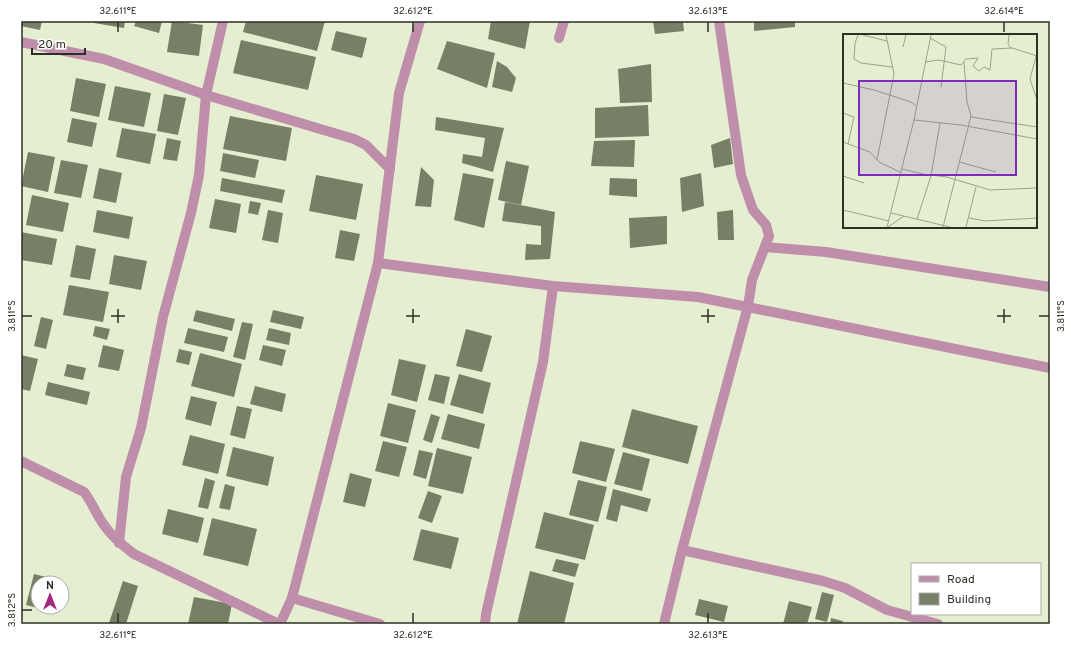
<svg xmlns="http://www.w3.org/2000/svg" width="1071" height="645" viewBox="0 0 1071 645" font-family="Overpass,sans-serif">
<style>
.building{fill:#777f65}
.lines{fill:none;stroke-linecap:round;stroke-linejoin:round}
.minor{stroke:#bf8eaa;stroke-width:10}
.ticks{fill:none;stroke:#2d3025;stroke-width:1.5}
.inset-road{fill:none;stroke:#9ba28c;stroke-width:1}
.view{fill:#7b2cbf;fill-opacity:0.15;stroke:#7b2cbf;stroke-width:2}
.inset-edge{fill:none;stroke:#2d3025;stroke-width:2}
.neatline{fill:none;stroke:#2d3025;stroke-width:1.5}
.ticks-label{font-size:10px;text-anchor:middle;fill:#2d3025}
</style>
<rect width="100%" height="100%" fill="#e5eed1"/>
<g class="building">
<polygon points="21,21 42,21 40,30 21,26"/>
<polygon points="94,21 125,21 124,28 94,23"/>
<polygon points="136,21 162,21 159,33 134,26"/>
<polygon points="172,21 203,25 199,56 167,52"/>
<polygon points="246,21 325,21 317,51 243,32"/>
<polygon points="491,21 530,21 525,49 488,39"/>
<polygon points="653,21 683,21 684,31 655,34"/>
<polygon points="754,21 795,21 795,27 754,31"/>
<polygon points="336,31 367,38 362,58 331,50"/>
<polygon points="241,40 316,57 308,90 233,73"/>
<polygon points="447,41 495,53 487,88 437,69"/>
<polygon points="497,61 507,67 516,78 512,92 492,87"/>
<polygon points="651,64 652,102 620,103 618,69"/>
<polygon points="76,78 106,84 99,117 70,111"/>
<polygon points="115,86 151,93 144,127 108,120"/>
<polygon points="164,94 186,98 178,135 157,131"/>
<polygon points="648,105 649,136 595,138 595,108"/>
<polygon points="230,116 292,128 286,161 223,149"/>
<polygon points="436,117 504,128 493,172 462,163 463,154 482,157 485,138 435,130"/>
<polygon points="72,118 97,123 92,147 67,142"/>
<polygon points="122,128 156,134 150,164 116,157"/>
<polygon points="167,138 181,141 177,161 163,159"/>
<polygon points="730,138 733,164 714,168 711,145"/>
<polygon points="635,140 634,167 591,166 594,141"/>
<polygon points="28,152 55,157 48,192 21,186"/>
<polygon points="223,153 259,160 255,178 220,171"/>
<polygon points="61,160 88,165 81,198 54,193"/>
<polygon points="506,161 529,166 521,205 498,200"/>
<polygon points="421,167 434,180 431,207 415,206"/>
<polygon points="99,168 122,173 116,203 93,198"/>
<polygon points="463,173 494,179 484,228 454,220"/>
<polygon points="701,173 704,206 682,212 680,178"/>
<polygon points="316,175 363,184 356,220 309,211"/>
<polygon points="222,178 285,190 282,203 220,191"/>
<polygon points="610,178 637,179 637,197 609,195"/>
<polygon points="32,195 69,203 63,232 26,225"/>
<polygon points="215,199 241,204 236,233 209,228"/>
<polygon points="250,201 261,203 258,215 248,213"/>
<polygon points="505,202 555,212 550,259 525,260 526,244 541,245 541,226 502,221"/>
<polygon points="97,210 133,217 129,239 93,232"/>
<polygon points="268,210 283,213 278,243 262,240"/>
<polygon points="733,210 734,240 718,240 717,212"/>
<polygon points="667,216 667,244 630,248 629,218"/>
<polygon points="340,230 360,234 354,261 335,258"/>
<polygon points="21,232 57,239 52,265 21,260"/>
<polygon points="76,245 96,249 90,280 70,277"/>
<polygon points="114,255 147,261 141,290 109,284"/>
<polygon points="69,285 109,292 103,322 63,315"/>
<polygon points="196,310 235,319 232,331 193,321"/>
<polygon points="273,310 304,317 301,329 270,322"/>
<polygon points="41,317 53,320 46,349 34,346"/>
<polygon points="242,322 253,324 245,360 233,357"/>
<polygon points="95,326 110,329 107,340 93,336"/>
<polygon points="188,328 228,337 224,352 184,343"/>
<polygon points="269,328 291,333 289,345 266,340"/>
<polygon points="466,329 492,336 482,372 456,366"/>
<polygon points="103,345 124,350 119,371 98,367"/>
<polygon points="263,345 286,350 282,366 259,360"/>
<polygon points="179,349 192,352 189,365 176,362"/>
<polygon points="200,353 242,364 234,397 191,386"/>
<polygon points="21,355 38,359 30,391 21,389"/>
<polygon points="399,359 426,365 417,402 391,395"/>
<polygon points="67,364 86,368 83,380 64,376"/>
<polygon points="435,374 450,377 444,404 428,400"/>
<polygon points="459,374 491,383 483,414 450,405"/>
<polygon points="48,382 90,392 87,405 45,395"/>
<polygon points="255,386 286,394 282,412 250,404"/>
<polygon points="191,396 217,402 211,426 185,419"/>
<polygon points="388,403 416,410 408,443 380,436"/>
<polygon points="237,406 252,409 245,439 230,435"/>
<polygon points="632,409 698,426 688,464 622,447"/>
<polygon points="431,414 440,417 432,443 423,440"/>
<polygon points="448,414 485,424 479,449 441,439"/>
<polygon points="190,435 225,444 218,474 182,465"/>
<polygon points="383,441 407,447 399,477 375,471"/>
<polygon points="580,441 615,449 606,482 572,473"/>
<polygon points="233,447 274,457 268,486 226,476"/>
<polygon points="437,448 472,457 463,494 428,486"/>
<polygon points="419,450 433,453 426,479 413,475"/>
<polygon points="623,452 650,459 642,491 614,484"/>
<polygon points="350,473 372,479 365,507 343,502"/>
<polygon points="205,478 215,481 208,509 198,507"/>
<polygon points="578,480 607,487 598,522 569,515"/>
<polygon points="225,484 235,487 230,510 219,508"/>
<polygon points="613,489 651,499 647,512 621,505 617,522 606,519"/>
<polygon points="428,491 442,496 432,523 418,518"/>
<polygon points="168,509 204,518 198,543 162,534"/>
<polygon points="544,512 594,525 585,560 535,548"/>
<polygon points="212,518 257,529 248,566 203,555"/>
<polygon points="421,529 459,538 451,569 413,560"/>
<polygon points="556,559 579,564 575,577 552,571"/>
<polygon points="530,571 574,583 564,624 517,624"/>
<polygon points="34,574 58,580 57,583 38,583 38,607 51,607 50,611 26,605"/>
<polygon points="123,581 138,586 126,624 114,624 109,623"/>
<polygon points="822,592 834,595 827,622 815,619"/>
<polygon points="194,597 232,604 228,624 188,624"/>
<polygon points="699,599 728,606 724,622 695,615"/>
<polygon points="789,601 812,607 807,624 783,624"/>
<polygon points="831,618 843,621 842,624 830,624"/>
</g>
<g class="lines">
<g class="minor">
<polyline points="559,38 564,21"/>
<polyline points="21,42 104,59 206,95 354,139 366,145 390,169"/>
<polyline points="765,247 826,252 1050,287"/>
<polyline points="378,263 553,286 698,297 1050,368"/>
<path d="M21,461l63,31c8,10 12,22 20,33 8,12 18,20 30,29l145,70"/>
<polyline points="119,543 126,477 141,428 163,317 191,213 199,175 206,95 223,21"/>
<polyline points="682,550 823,581 845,588 887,610 938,624"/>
<polyline points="292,598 380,624"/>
<polyline points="280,624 292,598 378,263 399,93 420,21"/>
<polyline points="485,624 486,614 543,362 553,286"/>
<polyline points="664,624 682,550 748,306 752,280 769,236 766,225 753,210 741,175 719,21"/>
</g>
</g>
<path class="ticks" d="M118,22v10M413,22v10M708,22v10M1004,22v10M118,309v14M413,309v14M708,309v14M1004,309v14M22,316h10M111,316h14M406,316h14M701,316h14M997,316h14M1039,316h10M22,610h10M118,613v10M413,613v10M708,613v10"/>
<g transform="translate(843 34)">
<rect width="194" height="194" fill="#e5eed1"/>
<path class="inset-road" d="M15,1l-3,8 -1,16 7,4 31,4M20,1l24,6M166,1l-1,9 3,4M87,4l16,9 -5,40M60,13l3,-12M194,19l-7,26 7,21M82,28l14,-2 22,5 5,-6 12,-1 -5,8 6,5 5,-4 6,3 2,-21 20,-1 25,8M0,49l31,7 37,12 5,4M0,79l11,4 -6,27M128,83l66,10M71,86l47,5 76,14M0,108l27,10 9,10 21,10M34,126l17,-86 -8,-39M116,128l37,10M59,135l29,7M88,141l16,2 43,13 47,-2M0,142l21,7M0,176l46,11M48,179l59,14M126,184l16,3 52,-3M74,185l14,-43 9,-53M44,193l27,-107 17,-85M45,193l16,-11M100,193l28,-111 -4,-14 -3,-40M123,193l10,-40"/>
<path class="view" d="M16,47h157v94h-157z"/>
<rect width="194" height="194" class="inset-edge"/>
</g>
<rect width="1071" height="645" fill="none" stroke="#ffffff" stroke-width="44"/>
<rect x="911" y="563" width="130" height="52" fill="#ffffff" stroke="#abaca8"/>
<rect x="919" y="576" width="20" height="6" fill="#bf8eaa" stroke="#abaca8"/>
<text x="947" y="583" font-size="12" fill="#2d3025">Road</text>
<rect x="919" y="593" width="20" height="12" fill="#777f65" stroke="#abaca8"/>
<text x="947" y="603" font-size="12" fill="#2d3025">Building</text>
<g transform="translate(50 595)"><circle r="19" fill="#ffffff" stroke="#abaca8"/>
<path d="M0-3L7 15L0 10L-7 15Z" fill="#a4287b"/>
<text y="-6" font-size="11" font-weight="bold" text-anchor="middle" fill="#2d3025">N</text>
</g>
<path d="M32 48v6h53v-6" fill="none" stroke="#2d3025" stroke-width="2"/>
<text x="38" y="48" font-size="12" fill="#2d3025" stroke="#ffffff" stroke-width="3" paint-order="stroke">20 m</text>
<rect x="22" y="22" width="1027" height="601" class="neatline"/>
<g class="ticks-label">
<text x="118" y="14">32.611°E</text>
<text x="413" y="14">32.612°E</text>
<text x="708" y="14">32.613°E</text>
<text x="1004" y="14">32.614°E</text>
<text transform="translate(11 316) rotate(-90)" y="4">3.811°S</text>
<text transform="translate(1060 316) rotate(-90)" y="4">3.811°S</text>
<text transform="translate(11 610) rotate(-90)" y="4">3.812°S</text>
<text x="118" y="638">32.611°E</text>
<text x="413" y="638">32.612°E</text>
<text x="708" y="638">32.613°E</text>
</g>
</svg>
